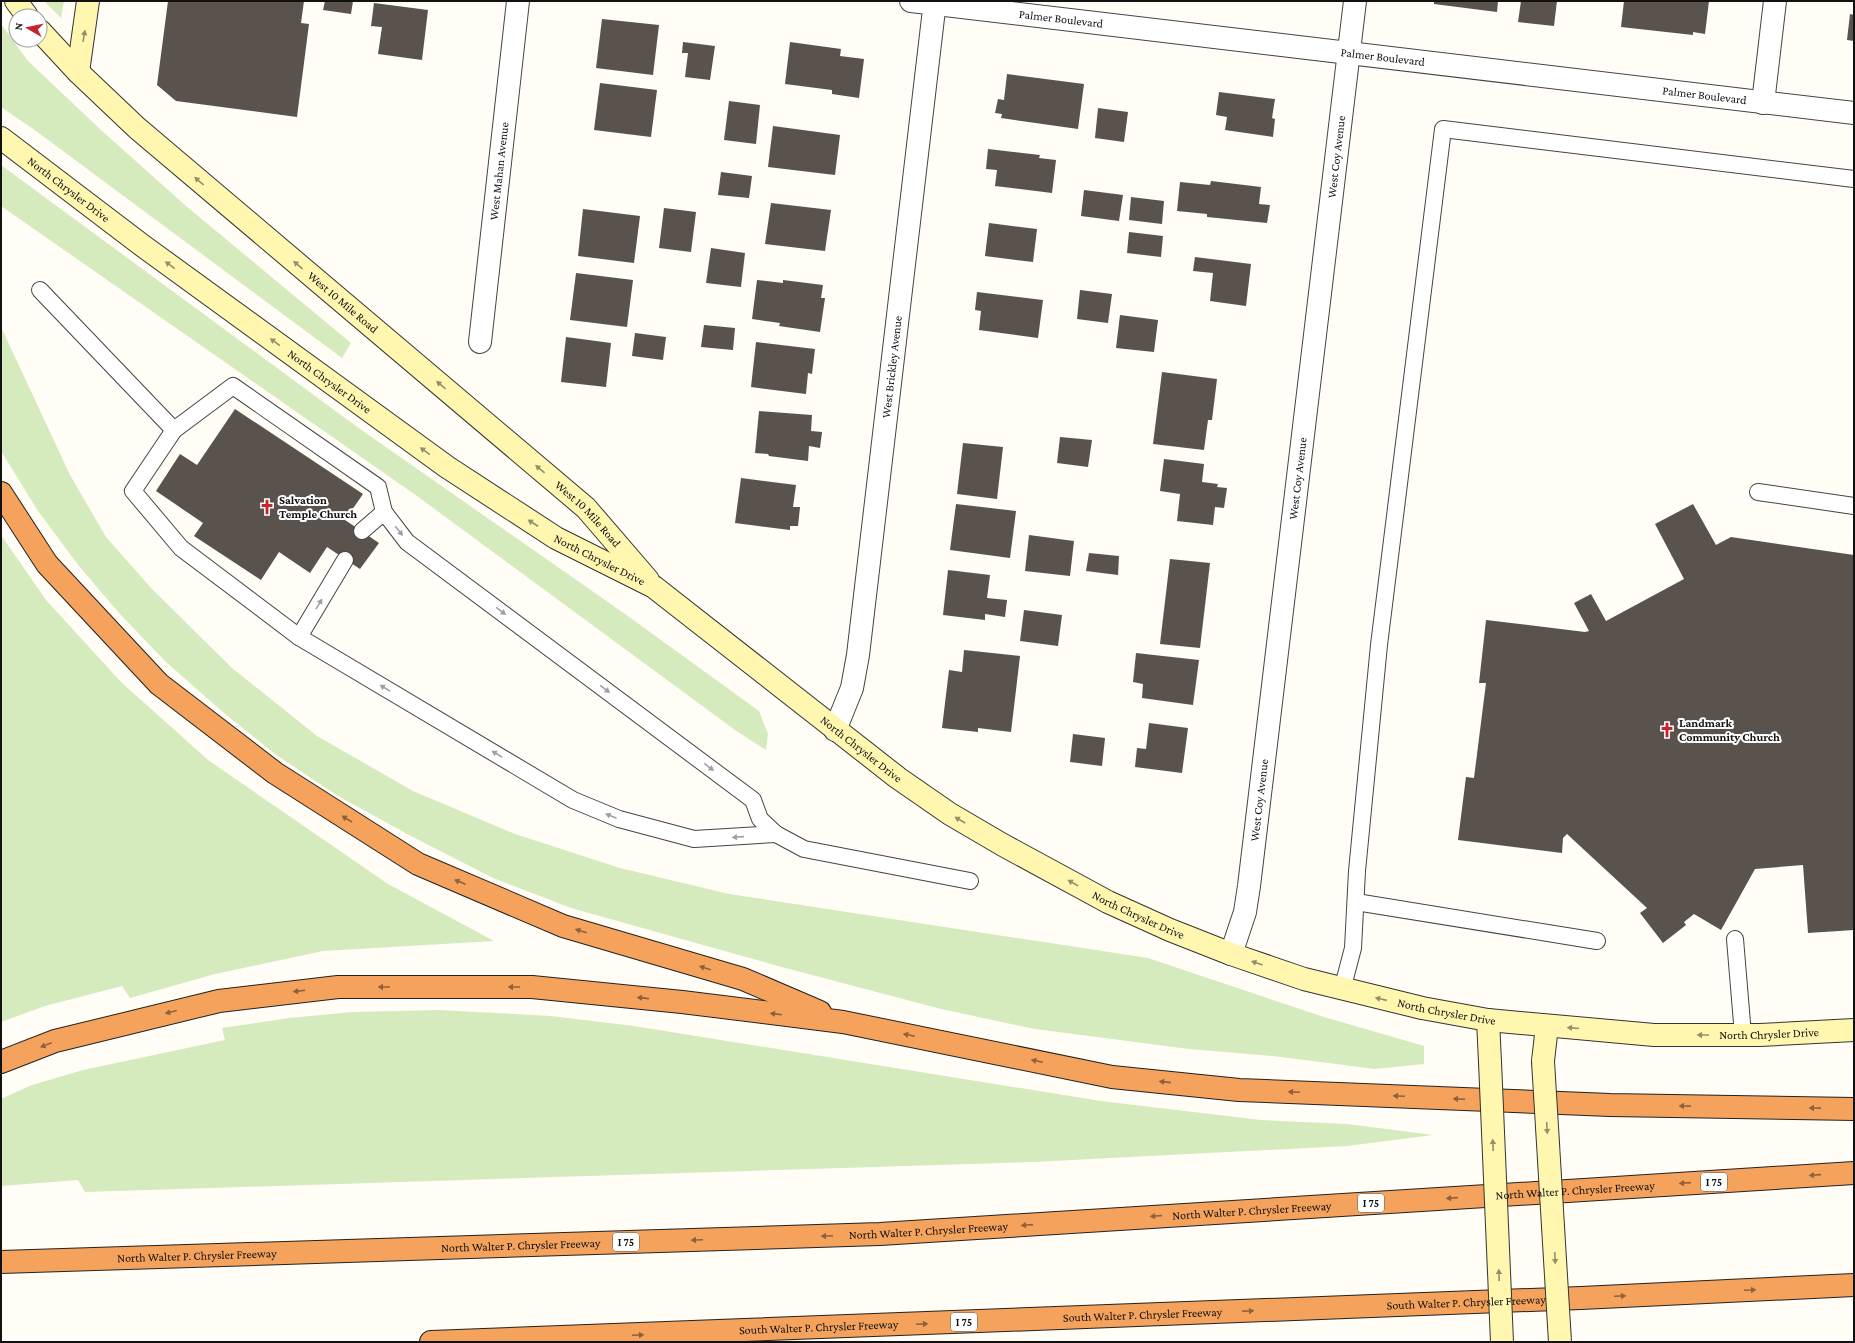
<svg xmlns="http://www.w3.org/2000/svg" width="1855" height="1343" viewBox="0 0 1855 1343" font-family="'Crimson Pro',serif">
<style>
.green{fill:#d5ebbd}
.building{fill:#5a524d}
.lines{fill:none;stroke-linecap:round;stroke-linejoin:round}
.lane-casing{stroke:#444;stroke-width:18}
.street-casing{stroke:#444;stroke-width:24}
.secondary-casing{stroke:#333;stroke-width:24}
.highway-casing{stroke:#222;stroke-width:24}
.lane{stroke:#fff;stroke-width:16}
.street{stroke:#fff;stroke-width:22}
.secondary{stroke:#fff6b0;stroke-width:22}
.highway{stroke:#f5a25d;stroke-width:22}
.secondary-bridge-casing{stroke:#333;stroke-width:24;stroke-linecap:butt}
.secondary-bridge{stroke:#fff6b0;stroke-width:22}
.oneway{fill:#948f68}
.oneway2{fill:#a0a0a0}
.oneway3{fill:#8e613b}
.labels{text-anchor:middle;dominant-baseline:central;stroke-width:4;stroke-linejoin:round;paint-order:stroke}
.shield{fill:#fff;stroke:#585858;stroke-width:1}
.shield-label{font-size:11px;font-weight:bold;fill:#111}
.street-label{font-size:12px;fill:#111;stroke:#fff}
.poi-label{font-size:12px;font-weight:bold;fill:#111;stroke:#fff;text-anchor:start}
</style>
<rect width="100%" height="100%" fill="#fffdf5"/>
<g class="green">
<polygon points="44,1 64,1 61,18"/>
<polygon points="1,24 28,61 101,130 186,206 351,343 342,358 36,131 1,107"/>
<polygon points="1,165 360,429 625,614 759,711 768,734 766,750 735,730 417,496 1,206"/>
<polygon points="1,327 70,475 106,537 152,589 232,668 317,736 413,791 515,834 620,868 729,894 1148,958 1324,1017 1424,1046 1424,1064 1375,1069 1273,1056 1189,1049 1035,1029 941,1009 778,966 571,908 493,878 411,836 338,796 275,754 224,713 166,662 119,613 79,566 38,511 1,451"/>
<polygon points="1,535 46,600 121,682 208,760 388,884 494,941 323,951 215,974 130,998 122,986 45,1006 1,1022"/>
<polygon points="439,1010 551,1016 634,1026 1101,1101 1261,1120 1347,1124 1433,1135 1347,1146 1033,1162 85,1192 78,1180 1,1186 1,1099 32,1085 83,1070 225,1040 222,1028 289,1018 353,1012"/>
</g>
<g class="building">
<polygon points="168,1 304,1 301,23 309,24 297,117 176,101 157,85"/>
<polygon points="325,1 353,1 351,14 323,10"/>
<polygon points="1434,1 1498,1 1497,12 1434,4"/>
<polygon points="1521,1 1557,1 1554,26 1518,22"/>
<polygon points="1624,1 1709,1 1705,34 1693,32 1693,35 1621,27"/>
<polygon points="374,3 428,10 422,60 378,54 382,27 371,26"/>
<polygon points="1850,14 1854,15 1854,41 1847,40"/>
<polygon points="602,19 659,25 653,75 596,68"/>
<polygon points="683,42 715,46 710,80 685,77 688,53 682,53"/>
<polygon points="790,42 841,49 840,56 864,59 859,98 832,94 832,90 785,84"/>
<polygon points="1007,74 1084,84 1078,129 1001,118 1002,114 995,113 998,99 1004,100"/>
<polygon points="600,83 657,90 651,137 594,130"/>
<polygon points="1219,92 1275,99 1272,118 1275,119 1273,137 1225,130 1227,117 1216,115"/>
<polygon points="729,101 760,105 756,144 724,140"/>
<polygon points="1098,108 1128,112 1124,142 1095,138"/>
<polygon points="773,126 840,135 835,175 768,167"/>
<polygon points="988,149 1040,155 1039,158 1056,160 1052,193 995,186 997,170 986,169"/>
<polygon points="721,172 752,176 749,198 718,195"/>
<polygon points="1211,181 1261,187 1259,204 1270,205 1267,223 1207,217 1207,214 1177,211 1180,182 1210,185"/>
<polygon points="1084,190 1123,195 1119,221 1081,216"/>
<polygon points="1131,197 1164,201 1162,224 1129,220"/>
<polygon points="771,203 831,210 825,251 765,244"/>
<polygon points="664,208 696,212 691,252 659,248"/>
<polygon points="583,209 640,216 634,263 578,256"/>
<polygon points="989,223 1037,229 1033,262 985,256"/>
<polygon points="1129,232 1163,236 1161,257 1127,253"/>
<polygon points="711,248 745,253 741,287 706,283"/>
<polygon points="1195,257 1251,264 1246,306 1210,301 1213,273 1193,271"/>
<polygon points="576,273 633,280 627,327 570,320"/>
<polygon points="757,280 783,283 783,280 823,285 821,298 825,298 820,332 779,326 780,323 752,319"/>
<polygon points="1080,290 1112,294 1108,323 1077,319"/>
<polygon points="977,292 1043,300 1038,338 979,330 981,311 975,310"/>
<polygon points="1120,315 1158,320 1154,352 1116,348"/>
<polygon points="704,325 735,328 733,350 701,347"/>
<polygon points="635,333 666,337 663,360 632,356"/>
<polygon points="566,337 611,343 606,387 561,382"/>
<polygon points="756,342 815,349 812,374 808,373 806,394 751,387"/>
<polygon points="1162,372 1217,379 1212,420 1208,420 1204,450 1153,444"/>
<polygon points="235,409 363,494 345,520 379,543 360,569 327,547 310,573 279,552 261,580 194,536 203,523 156,491 180,454 197,465"/>
<polygon points="759,411 812,415 811,431 822,432 820,448 809,446 808,461 769,456 768,454 755,453"/>
<polygon points="1060,437 1092,440 1088,467 1057,463"/>
<polygon points="963,443 1003,447 997,499 957,494"/>
<polygon points="1164,459 1204,464 1202,482 1218,484 1217,487 1227,488 1224,508 1215,507 1213,525 1177,521 1180,494 1160,491"/>
<polygon points="741,478 796,485 793,507 800,507 798,526 790,526 790,530 735,523"/>
<polygon points="956,504 1016,511 1010,558 950,550"/>
<polygon points="1693,504 1716,545 1731,537 1854,555 1854,930 1808,933 1803,865 1755,869 1721,930 1694,914 1684,922 1686,925 1663,943 1640,913 1647,908 1567,834 1563,838 1562,853 1458,840 1466,777 1474,778 1486,683 1479,683 1486,620 1585,632 1589,631 1574,603 1591,594 1606,621 1684,579 1655,524"/>
<polygon points="1029,535 1074,541 1070,576 1025,571"/>
<polygon points="1089,553 1119,556 1118,575 1086,571"/>
<polygon points="1170,559 1210,563 1200,648 1160,644"/>
<polygon points="948,570 990,575 987,598 1007,600 1005,617 985,614 985,620 943,615"/>
<polygon points="1024,610 1062,615 1058,646 1020,641"/>
<polygon points="964,650 1020,656 1011,732 978,728 978,732 942,728 949,670 962,672"/>
<polygon points="1136,653 1199,660 1193,705 1142,698 1143,684 1133,682"/>
<polygon points="1149,723 1188,728 1182,773 1135,767 1137,748 1146,749"/>
<polygon points="1073,734 1105,738 1102,766 1070,762"/>
</g>
<g class="lines">
<g class="lane-casing">
<g id="lane">
<polyline points="40,290 174,430"/>
<polyline points="1758,492 1854,506"/>
<polyline points="384,512 378,487 233,386 174,430 133,491 181,548 299,637 573,800 619,819 694,839 776,834"/>
<polyline points="362,531 384,512 407,542 753,800 760,819 776,834 804,849 970,881"/>
<polyline points="299,637 345,560"/>
<polyline points="1356,902 1597,941"/>
<polyline points="1735,939 1743,1035"/>
<polyline points="1342,990 1353,948 1357,871 1379,645 1443,129 1854,179"/>
</g>
</g>
<g class="street-casing">
<g id="street">
<path id="s1" d="M911,1l943,112"/>
<polyline points="1763,103 1775,1"/>
<path id="s2" d="M480,342l38,-341"/>
<path id="s3" d="M835,730l17,-42 6,-33 77,-654"/>
<path id="s4" d="M1231,954l14,-42 4,-26 106,-885"/>
</g>
</g>
<g class="secondary-casing">
<g id="secondary">
<polyline points="16,1 27,16"/>
<path id="s5" d="M40,31l38,41 59,56 449,380 62,72"/>
<polyline points="78,72 88,1"/>
<path id="s6" d="M1,138l142,108 304,221 109,71 98,49 244,191 52,36 53,31 105,57 62,28 61,24 73,25 118,29 66,12 166,15h106l94,-5"/>
<polyline points="1488,1020 1490,1062"/>
<polyline points="1543,1061 1547,1026"/>
</g>
</g>
<g class="highway-casing">
<g id="highway">
<polyline points="1,493 47,564 159,684 275,773 418,864 563,926 743,979 820,1012"/>
<polyline points="1,1062 55,1041 219,1001 338,987 532,987 682,1002 843,1022 1112,1077 1239,1090 1610,1105 1854,1109"/>
<path id="s7" d="M1,1262l879,-28 974,-61"/>
<path id="s8" d="M431,1342l1150,-44 273,-13"/>
</g>
</g>
<use href="#lane" class="lane"/>
<use href="#street" class="street"/>
<use href="#secondary" class="secondary"/>
<use href="#highway" class="highway"/>
<g class="secondary-bridge-casing">
<g id="secondary-bridge">
<polyline points="1543,1061 1560,1342"/>
<polyline points="1490,1062 1502,1342"/>
</g>
</g>
<use href="#secondary-bridge" class="secondary-bridge"/>
</g>
<defs><path id="oneway-solid" d="M-6-.8H1V-3.2L6.5 0L1 3.2V.8H-6Z"/></defs>
<g class="oneway">
<use href="#oneway-solid" transform="translate(84 36) rotate(-80)"/>
<use href="#oneway-solid" transform="translate(199 181) rotate(-140)"/>
<use href="#oneway-solid" transform="translate(170 265) rotate(-144)"/>
<use href="#oneway-solid" transform="translate(298 265) rotate(-140)"/>
<use href="#oneway-solid" transform="translate(275 342) rotate(-144)"/>
<use href="#oneway-solid" transform="translate(441 385) rotate(-140)"/>
<use href="#oneway-solid" transform="translate(425 451) rotate(-144)"/>
<use href="#oneway-solid" transform="translate(540 469) rotate(-140)"/>
<use href="#oneway-solid" transform="translate(533 523) rotate(-147)"/>
<use href="#oneway-solid" transform="translate(960 820) rotate(-150)"/>
<use href="#oneway-solid" transform="translate(1073 883) rotate(-151)"/>
<use href="#oneway-solid" transform="translate(1257 963) rotate(-161)"/>
<use href="#oneway-solid" transform="translate(1381 999) rotate(-167)"/>
<use href="#oneway-solid" transform="translate(1573 1028) rotate(-175)"/>
<use href="#oneway-solid" transform="translate(1703 1035) rotate(-180)"/>
<use href="#oneway-solid" transform="translate(1547 1128) rotate(87)"/>
<use href="#oneway-solid" transform="translate(1493 1145) rotate(-92)"/>
<use href="#oneway-solid" transform="translate(1555 1258) rotate(87)"/>
<use href="#oneway-solid" transform="translate(1499 1275) rotate(-92)"/>
</g>
<g class="oneway2">
<use href="#oneway-solid" transform="translate(399 531) rotate(52)"/>
<use href="#oneway-solid" transform="translate(319 604) rotate(-59)"/>
<use href="#oneway-solid" transform="translate(501 611) rotate(37)"/>
<use href="#oneway-solid" transform="translate(385 688) rotate(-149)"/>
<use href="#oneway-solid" transform="translate(605 689) rotate(37)"/>
<use href="#oneway-solid" transform="translate(497 754) rotate(-149)"/>
<use href="#oneway-solid" transform="translate(709 767) rotate(37)"/>
<use href="#oneway-solid" transform="translate(611 816) rotate(-157)"/>
<use href="#oneway-solid" transform="translate(738 837) rotate(176)"/>
</g>
<g class="oneway3">
<use href="#oneway-solid" transform="translate(347 819) rotate(-148)"/>
<use href="#oneway-solid" transform="translate(460 882) rotate(-157)"/>
<use href="#oneway-solid" transform="translate(581 931) rotate(-163)"/>
<use href="#oneway-solid" transform="translate(705 968) rotate(-163)"/>
<use href="#oneway-solid" transform="translate(384 987) rotate(-180)"/>
<use href="#oneway-solid" transform="translate(514 987) rotate(-180)"/>
<use href="#oneway-solid" transform="translate(299 991) rotate(173)"/>
<use href="#oneway-solid" transform="translate(643 998) rotate(-174)"/>
<use href="#oneway-solid" transform="translate(171 1012) rotate(166)"/>
<use href="#oneway-solid" transform="translate(776 1014) rotate(-173)"/>
<use href="#oneway-solid" transform="translate(909 1035) rotate(-168)"/>
<use href="#oneway-solid" transform="translate(46 1045) rotate(158)"/>
<use href="#oneway-solid" transform="translate(1037 1061) rotate(-168)"/>
<use href="#oneway-solid" transform="translate(1165 1082) rotate(-174)"/>
<use href="#oneway-solid" transform="translate(1294 1092) rotate(-178)"/>
<use href="#oneway-solid" transform="translate(1399 1096) rotate(-177)"/>
<use href="#oneway-solid" transform="translate(1459 1099) rotate(-178)"/>
<use href="#oneway-solid" transform="translate(1685 1106) rotate(-179)"/>
<use href="#oneway-solid" transform="translate(1815 1108) rotate(-179)"/>
<use href="#oneway-solid" transform="translate(1815 1175) rotate(176)"/>
<use href="#oneway-solid" transform="translate(1685 1183) rotate(176)"/>
<use href="#oneway-solid" transform="translate(1452 1198) rotate(176)"/>
<use href="#oneway-solid" transform="translate(1156 1216) rotate(176)"/>
<use href="#oneway-solid" transform="translate(1027 1225) rotate(176)"/>
<use href="#oneway-solid" transform="translate(827 1236) rotate(178)"/>
<use href="#oneway-solid" transform="translate(697 1240) rotate(178)"/>
<use href="#oneway-solid" transform="translate(1750 1290) rotate(-3)"/>
<use href="#oneway-solid" transform="translate(1620 1296) rotate(-3)"/>
<use href="#oneway-solid" transform="translate(1248 1311) rotate(-2)"/>
<use href="#oneway-solid" transform="translate(922 1324) rotate(-2)"/>
<use href="#oneway-solid" transform="translate(638 1335) rotate(-2)"/>
</g>
<defs>
<g id="church-bare" transform="scale(1.2)"><path d="M-1.2-6h2.4v3.5h3.3v2.4h-3.3V6h-2.4V-.1h-3.3v-2.4h3.3Z" fill="#c4262e" stroke="#fff" stroke-width="2.5" paint-order="stroke"/></g>
</defs>
<g fill-rule="evenodd">
<use href="#church-bare" x="267" y="507"/>
<use href="#church-bare" x="1667" y="730"/>
</g>
<g class="labels">
<g class="shield">
<rect x="1701" y="1173" width="26" height="18" rx="3"/>
<rect x="1358" y="1194" width="26" height="18" rx="3"/>
<rect x="613" y="1233" width="26" height="18" rx="3"/>
<rect x="951" y="1313" width="26" height="18" rx="3"/>
</g>
<g class="shield-label">
<text x="1714" y="1182">I 75</text>
<text x="1371" y="1203">I 75</text>
<text x="626" y="1242">I 75</text>
<text x="964" y="1322">I 75</text>
</g>
<g class="street-label">
<text stroke="none"><textPath href="#s1" startOffset="151">Palmer Boulevard</textPath></text>
<text stroke="none"><textPath href="#s1" startOffset="475">Palmer Boulevard</textPath></text>
<text stroke="none"><textPath href="#s1" startOffset="799">Palmer Boulevard</textPath></text>
<text stroke="none"><textPath href="#s4" startOffset="805">West Coy Avenue</textPath></text>
<text stroke="none"><textPath href="#s2" startOffset="172">West Mahan Avenue</textPath></text>
<text stroke="none"><textPath href="#s6" startOffset="85">North Chrysler Drive</textPath></text>
<text stroke="none"><textPath href="#s5" startOffset="407">West 10 Mile Road</textPath></text>
<text stroke="none"><textPath href="#s3" startOffset="369">West Brickley Avenue</textPath></text>
<text stroke="none"><textPath href="#s6" startOffset="409">North Chrysler Drive</textPath></text>
<text stroke="none"><textPath href="#s4" startOffset="481">West Coy Avenue</textPath></text>
<text stroke="none"><textPath href="#s5" startOffset="731">West 10 Mile Road</textPath></text>
<text stroke="none"><textPath href="#s6" startOffset="733">North Chrysler Drive</textPath></text>
<text stroke="none"><textPath href="#s6" startOffset="1057">North Chrysler Drive</textPath></text>
<text stroke="none"><textPath href="#s4" startOffset="157">West Coy Avenue</textPath></text>
<text stroke="none"><textPath href="#s6" startOffset="1381">North Chrysler Drive</textPath></text>
<text stroke="none"><textPath href="#s6" startOffset="1705">North Chrysler Drive</textPath></text>
<text stroke="none"><textPath href="#s6" startOffset="2029">North Chrysler Drive</textPath></text>
<text stroke="none"><textPath href="#s7" startOffset="1576">North Walter P. Chrysler Freeway</textPath></text>
<text stroke="none"><textPath href="#s7" startOffset="1252">North Walter P. Chrysler Freeway</textPath></text>
<text stroke="none"><textPath href="#s7" startOffset="928">North Walter P. Chrysler Freeway</textPath></text>
<text stroke="none"><textPath href="#s7" startOffset="520">North Walter P. Chrysler Freeway</textPath></text>
<text stroke="none"><textPath href="#s7" startOffset="196">North Walter P. Chrysler Freeway</textPath></text>
<text stroke="none"><textPath href="#s8" startOffset="1036">South Walter P. Chrysler Freeway</textPath></text>
<text stroke="none"><textPath href="#s8" startOffset="712">South Walter P. Chrysler Freeway</textPath></text>
<text stroke="none"><textPath href="#s8" startOffset="388">South Walter P. Chrysler Freeway</textPath></text>
</g>
<g class="poi-label">
<text x="279" y="500">Salvation<tspan x="279" dy="14">Temple Church</tspan></text>
<text x="1679" y="723">Landmark<tspan x="1679" dy="14">Community Church</tspan></text>
</g>
</g>
<rect width="1855" height="1343" fill="none" stroke="#111111" stroke-width="4"/>
<g transform="translate(28 28) rotate(279)"><circle r="19" fill="#ffffff" stroke="#a0a0a0"/>
<path d="M0-3L7 15L0 10L-7 15Z" fill="#c4262e"/>
<text y="-6" font-size="11" font-weight="bold" text-anchor="middle" fill="#111111">N</text>
</g>
</svg>
